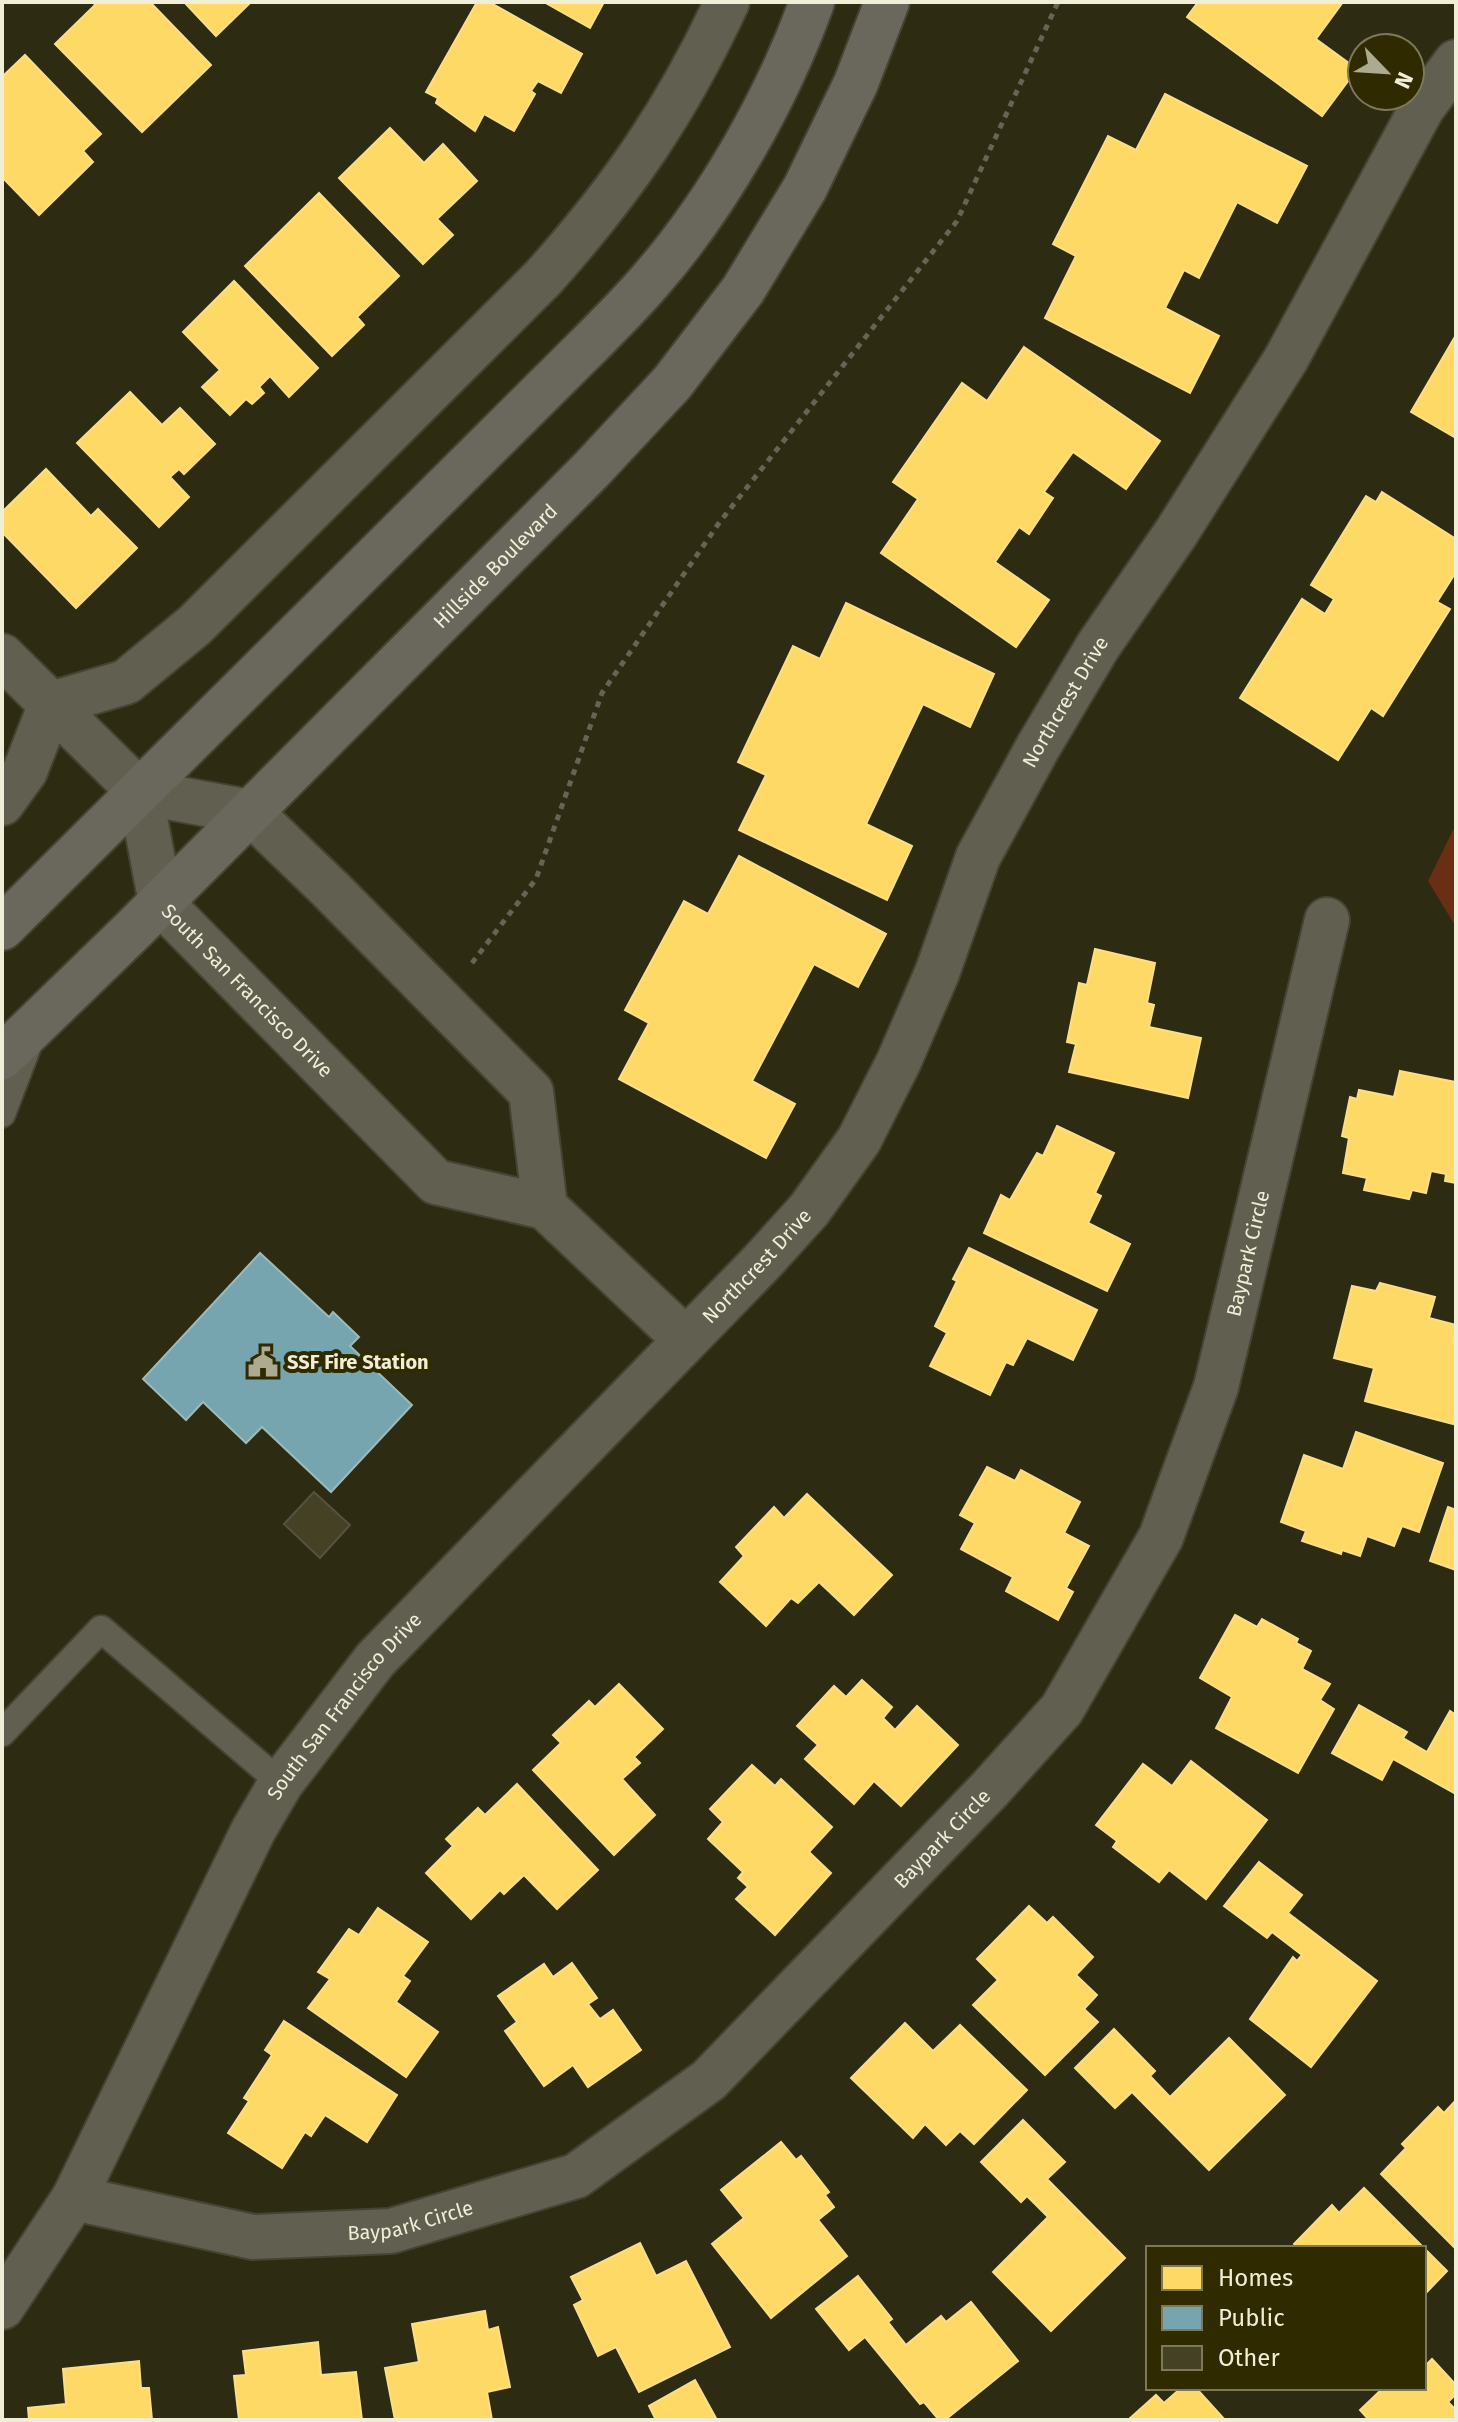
<svg xmlns="http://www.w3.org/2000/svg" width="1458" height="2422" viewBox="0 0 1458 2422" font-family="'Fira Sans',sans-serif">
<style>
.green{fill:#692f15}
.homes{fill:#ffd966;stroke:#fbdf88;stroke-width:2}
.public{fill:#76a5af;stroke:#9bbbbb;stroke-width:2}
.building{fill:#444124;stroke:#555340;stroke-width:2}
.lines{fill:none;stroke-linecap:round;stroke-linejoin:round}
.lane-casing{stroke:#464332;stroke-width:30}
.street-casing{stroke:#464332;stroke-width:48}
.secondary-casing{stroke:#464332;stroke-width:48}
.path{stroke:#666555;stroke-width:5;stroke-dasharray:6 6;stroke-linecap:butt}
.lane{stroke:#615f4f;stroke-width:26}
.street{stroke:#615f4f;stroke-width:44}
.secondary{stroke:#6a675c;stroke-width:44}
.labels{text-anchor:middle;dominant-baseline:central;stroke-width:8;stroke-linejoin:round;paint-order:stroke}
.street-label{font-size:20px;fill:#f1eed7;stroke:#302a00}
.poi-label{font-size:20px;font-weight:bold;fill:#f1eed7;stroke:#302a00;text-anchor:start}
</style>
<rect width="100%" height="100%" fill="#2e2b13"/>
<polygon class="green" points="1456,824 1456,927 1428,881"/>
<g class="homes">
<polygon points="93,2 150,2 211,65 142,132 55,44 95,5"/>
<polygon points="184,2 251,2 216,36"/>
<polygon points="477,2 489,2 582,54 561,93 538,81 531,91 535,94 514,131 484,114 475,131 436,103 438,98 426,92"/>
<polygon points="544,2 604,2 590,28"/>
<polygon points="1198,2 1343,2 1316,39 1357,69 1322,116 1187,17"/>
<polygon points="25,55 101,134 83,151 93,162 39,215 2,177 2,77"/>
<polygon points="1165,94 1307,166 1277,223 1237,202 1199,278 1184,270 1165,308 1219,336 1190,393 1045,318 1076,256 1053,244 1108,136 1136,150"/>
<polygon points="390,128 424,163 443,144 477,181 437,219 453,235 423,264 339,178"/>
<polygon points="319,193 399,276 357,317 364,325 332,356 245,266"/>
<polygon points="234,281 318,368 289,397 270,376 259,387 264,393 252,404 246,399 230,415 202,387 220,370 183,332"/>
<polygon points="1456,335 1456,438 1411,412"/>
<polygon points="1024,347 1160,441 1126,489 1073,452 1044,492 1053,498 1029,534 1019,527 995,562 1049,600 1016,647 881,553 918,499 893,482 962,383 987,401"/>
<polygon points="130,392 162,425 180,408 215,444 184,474 179,469 170,477 189,497 159,527 77,443"/>
<polygon points="46,469 91,516 98,509 137,548 76,608 2,532 2,512"/>
<polygon points="1382,492 1456,539 1456,572 1437,602 1450,609 1383,716 1371,708 1338,760 1240,698 1302,599 1325,614 1334,599 1311,585 1366,496 1376,502"/>
<polygon points="846,603 994,674 970,727 923,704 866,824 912,846 887,900 739,830 766,775 738,762 793,646 820,659"/>
<polygon points="739,856 886,934 858,987 814,964 752,1081 795,1104 766,1158 619,1079 649,1023 625,1010 684,901 708,914"/>
<polygon points="1095,949 1155,963 1147,1003 1154,1005 1149,1027 1201,1038 1188,1098 1069,1072 1076,1044 1067,1042 1079,983 1087,985"/>
<polygon points="1400,1071 1456,1082 1456,1183 1445,1181 1446,1174 1431,1171 1426,1193 1412,1190 1409,1199 1364,1190 1367,1178 1343,1173 1349,1138 1342,1136 1350,1097 1357,1099 1359,1090 1394,1097"/>
<polygon points="1057,1126 1114,1153 1095,1193 1101,1196 1088,1223 1130,1244 1107,1291 984,1233 1001,1195 1010,1200 1037,1153 1043,1156"/>
<polygon points="969,1248 1097,1310 1073,1360 1027,1338 1013,1365 1006,1362 990,1395 930,1366 947,1333 935,1326 957,1281 953,1279"/>
<polygon points="1380,1283 1435,1297 1429,1318 1456,1325 1453,1344 1456,1344 1456,1412 1453,1424 1365,1401 1374,1368 1334,1358 1352,1286 1376,1291"/>
<polygon points="1356,1432 1443,1463 1419,1532 1402,1526 1394,1546 1367,1536 1360,1556 1342,1550 1341,1554 1302,1541 1306,1531 1281,1522 1304,1455 1343,1469"/>
<polygon points="987,1467 1015,1481 1021,1470 1080,1502 1064,1533 1089,1546 1066,1588 1073,1592 1058,1620 1006,1591 1013,1577 961,1549 975,1523 960,1515"/>
<polygon points="807,1494 892,1575 854,1615 819,1582 798,1603 791,1598 766,1626 720,1582 744,1556 736,1547 774,1507 784,1518"/>
<polygon points="1448,1507 1456,1510 1456,1570 1430,1561"/>
<polygon points="1235,1615 1257,1627 1262,1619 1298,1639 1296,1643 1311,1651 1302,1669 1330,1684 1320,1700 1334,1709 1298,1773 1216,1728 1232,1697 1200,1678"/>
<polygon points="862,1680 892,1707 883,1718 895,1730 917,1706 958,1745 901,1806 874,1781 854,1804 805,1759 818,1745 797,1726 834,1686 846,1697"/>
<polygon points="619,1684 663,1729 634,1757 640,1763 622,1779 655,1815 614,1855 533,1770 561,1743 553,1735 589,1701 595,1707"/>
<polygon points="1359,1705 1407,1732 1403,1738 1427,1752 1450,1711 1456,1715 1456,1794 1393,1759 1382,1780 1332,1753"/>
<polygon points="1191,1761 1267,1820 1206,1899 1169,1870 1159,1882 1113,1847 1117,1841 1096,1825 1143,1764 1172,1786"/>
<polygon points="752,1765 775,1786 781,1779 832,1827 809,1852 831,1873 775,1935 736,1899 748,1887 738,1878 743,1872 708,1839 723,1822 710,1809"/>
<polygon points="517,1784 598,1870 557,1909 524,1875 504,1894 500,1890 471,1919 426,1873 453,1846 446,1839 478,1808 485,1815"/>
<polygon points="1259,1862 1302,1895 1288,1913 1377,1981 1311,2067 1250,2019 1293,1957 1297,1961 1302,1955 1272,1932 1267,1938 1224,1906"/>
<polygon points="1029,1906 1047,1923 1053,1917 1093,1957 1076,1975 1097,1995 1084,2009 1098,2022 1045,2075 973,2005 998,1980 977,1959"/>
<polygon points="378,1908 428,1942 403,1976 410,1981 396,2002 438,2032 406,2077 308,2008 330,1979 318,1972 349,1929 359,1935"/>
<polygon points="572,1963 597,1998 588,2004 600,2019 613,2010 641,2050 588,2087 573,2065 544,2086 505,2031 517,2022 498,1996 544,1964 553,1977"/>
<polygon points="284,2021 397,2095 367,2142 325,2115 311,2136 305,2132 282,2168 228,2133 249,2101 244,2098 272,2055 265,2050"/>
<polygon points="905,2023 933,2051 960,2025 1027,2090 974,2144 960,2131 946,2145 925,2124 913,2138 851,2078"/>
<polygon points="1114,2029 1155,2071 1150,2076 1170,2097 1229,2038 1285,2095 1209,2170 1132,2092 1115,2108 1075,2068"/>
<polygon points="1456,2100 1456,2249 1381,2174 1406,2148 1402,2144 1438,2107 1444,2113"/>
<polygon points="1023,2120 1065,2162 1047,2179 1125,2258 1051,2331 993,2272 1048,2217 1027,2196 1021,2202 981,2162"/>
<polygon points="781,2142 796,2160 801,2156 829,2192 825,2195 834,2207 818,2220 847,2256 771,2318 712,2244 744,2218 721,2190"/>
<polygon points="1364,2188 1447,2271 1424,2295 1424,2248 1298,2248 1294,2244 1332,2205 1339,2213"/>
<polygon points="640,2243 656,2276 686,2261 730,2347 639,2392 616,2347 598,2356 574,2305 583,2300 571,2277"/>
<polygon points="858,2276 892,2319 888,2322 906,2345 941,2316 946,2322 971,2302 1018,2361 945,2420 939,2420 924,2402 920,2404 865,2337 849,2350 816,2309"/>
<polygon points="485,2311 488,2330 498,2327 510,2387 487,2392 492,2420 395,2420 385,2368 419,2362 412,2324"/>
<polygon points="318,2342 321,2375 356,2372 362,2420 239,2420 234,2376 246,2375 243,2351"/>
<polygon points="1432,2359 1456,2385 1456,2394 1448,2402 1456,2410 1456,2420 1369,2420 1360,2410 1383,2388 1424,2388 1424,2367"/>
<polygon points="139,2361 141,2388 149,2388 152,2420 29,2420 28,2408 66,2404 63,2369"/>
<polygon points="695,2380 717,2420 656,2420 649,2406"/>
<polygon points="1181,2388 1196,2388 1225,2420 1128,2420 1156,2395 1164,2403"/>
</g>
<polygon class="public" points="260,1253 329,1317 333,1312 359,1337 350,1346 412,1405 331,1492 262,1427 246,1443 203,1402 186,1420 143,1379"/>
<polygon class="building" points="314,1492 350,1525 320,1558 284,1524"/>
<g class="lines">
<g class="lane-casing">
<g id="lane">
<polyline points="2,1114 31,1038"/>
<polyline points="2,1733 101,1629 281,1783"/>
</g>
</g>
<g class="street-casing">
<g id="street">
<polyline points="2,656 140,792"/>
<path d="M51,704l75,-22 69,-57 348,-347c79,-88 134,-168 184,-276"/>
<path id="s1" d="M140,792l21,111 275,279 109,25 140,132"/>
<polyline points="140,792 250,812 330,889 531,1092 545,1207"/>
<polyline points="2,803 25,771 51,704"/>
<path id="s2" d="M74,2198l179,39 138,-6 185,-55 133,-96 281,-291 72,-80 99,-172 55,-150 111,-467"/>
<path id="s3" d="M2,2307l72,-109 179,-367 28,-48 94,-123 386,-397 48,-53 50,-70 40,-79 38,-88 41,-116 60,-110 60,-101 78,-113 110,-174 136,-251 34,-46"/>
</g>
</g>
<g class="secondary-casing">
<g id="secondary">
<path d="M2,928l568,-564c27,-27 55,-54 80,-83 68,-78 127,-182 162,-279"/>
<path id="s4" d="M2,1057l132,-128 457,-459 81,-87 71,-93 62,-102 51,-105 31,-81"/>
</g>
</g>
<polyline class="path" points="472,963 536,879 602,693 719,523 957,221 1058,2"/>
<use href="#lane" class="lane"/>
<use href="#street" class="street"/>
<use href="#secondary" class="secondary"/>
</g>
<defs>
<g id="civic-bare" transform="scale(2.4)"><path d="M-.6-6.5H3V-4.5H.6V-3L4-1V1h2V6H-6V1h2V-1L-.6-3ZM-1.2 2.5V6h2.4V2.5Z" fill="#adaa92" stroke="#302a00" stroke-width="2.5" paint-order="stroke"/></g>
</defs>
<g fill-rule="evenodd">
<use href="#civic-bare" x="263" y="1362"/>
</g>
<g class="labels">
<g class="street-label">
<text stroke="none"><textPath href="#s4" startOffset="696">Hillside Boulevard</textPath></text>
<text stroke="none"><textPath href="#s3" startOffset="1946">Northcrest Drive</textPath></text>
<text stroke="none"><textPath href="#s1" startOffset="236">South San Francisco Drive</textPath></text>
<text stroke="none"><textPath href="#s2" startOffset="1686">Baypark Circle</textPath></text>
<text stroke="none"><textPath href="#s3" startOffset="1298">Northcrest Drive</textPath></text>
<text stroke="none"><textPath href="#s3" startOffset="694">South San Francisco Drive</textPath></text>
<text stroke="none"><textPath href="#s2" startOffset="1014">Baypark Circle</textPath></text>
<text stroke="none"><textPath href="#s2" startOffset="342">Baypark Circle</textPath></text>
</g>
<g class="poi-label">
<text x="287" y="1362">SSF Fire Station</text>
</g>
</g>
<rect width="1458" height="2422" fill="none" stroke="#f1eed7" stroke-width="8"/>
<rect x="1146" y="2246" width="280" height="144" fill="#302a00" stroke="#7d7856" stroke-width="2"/>
<rect x="1162" y="2266" width="40" height="24" fill="#ffd966" stroke="#7d7856" stroke-width="2"/>
<text x="1218" y="2286" font-size="24" fill="#f1eed7">Homes</text>
<rect x="1162" y="2306" width="40" height="24" fill="#76a5af" stroke="#7d7856" stroke-width="2"/>
<text x="1218" y="2326" font-size="24" fill="#f1eed7">Public</text>
<rect x="1162" y="2346" width="40" height="24" fill="#444124" stroke="#7d7856" stroke-width="2"/>
<text x="1218" y="2366" font-size="24" fill="#f1eed7">Other</text>
<g transform="translate(1386 72) rotate(115)"><circle r="38" fill="#302a00" stroke="#7d7856" stroke-width="2"/>
<path d="M0-6L14 30L0 20L-14 30Z" fill="#adaa92"/>
<text y="-12" font-size="22" font-weight="bold" text-anchor="middle" fill="#f1eed7">N</text>
</g>
</svg>
